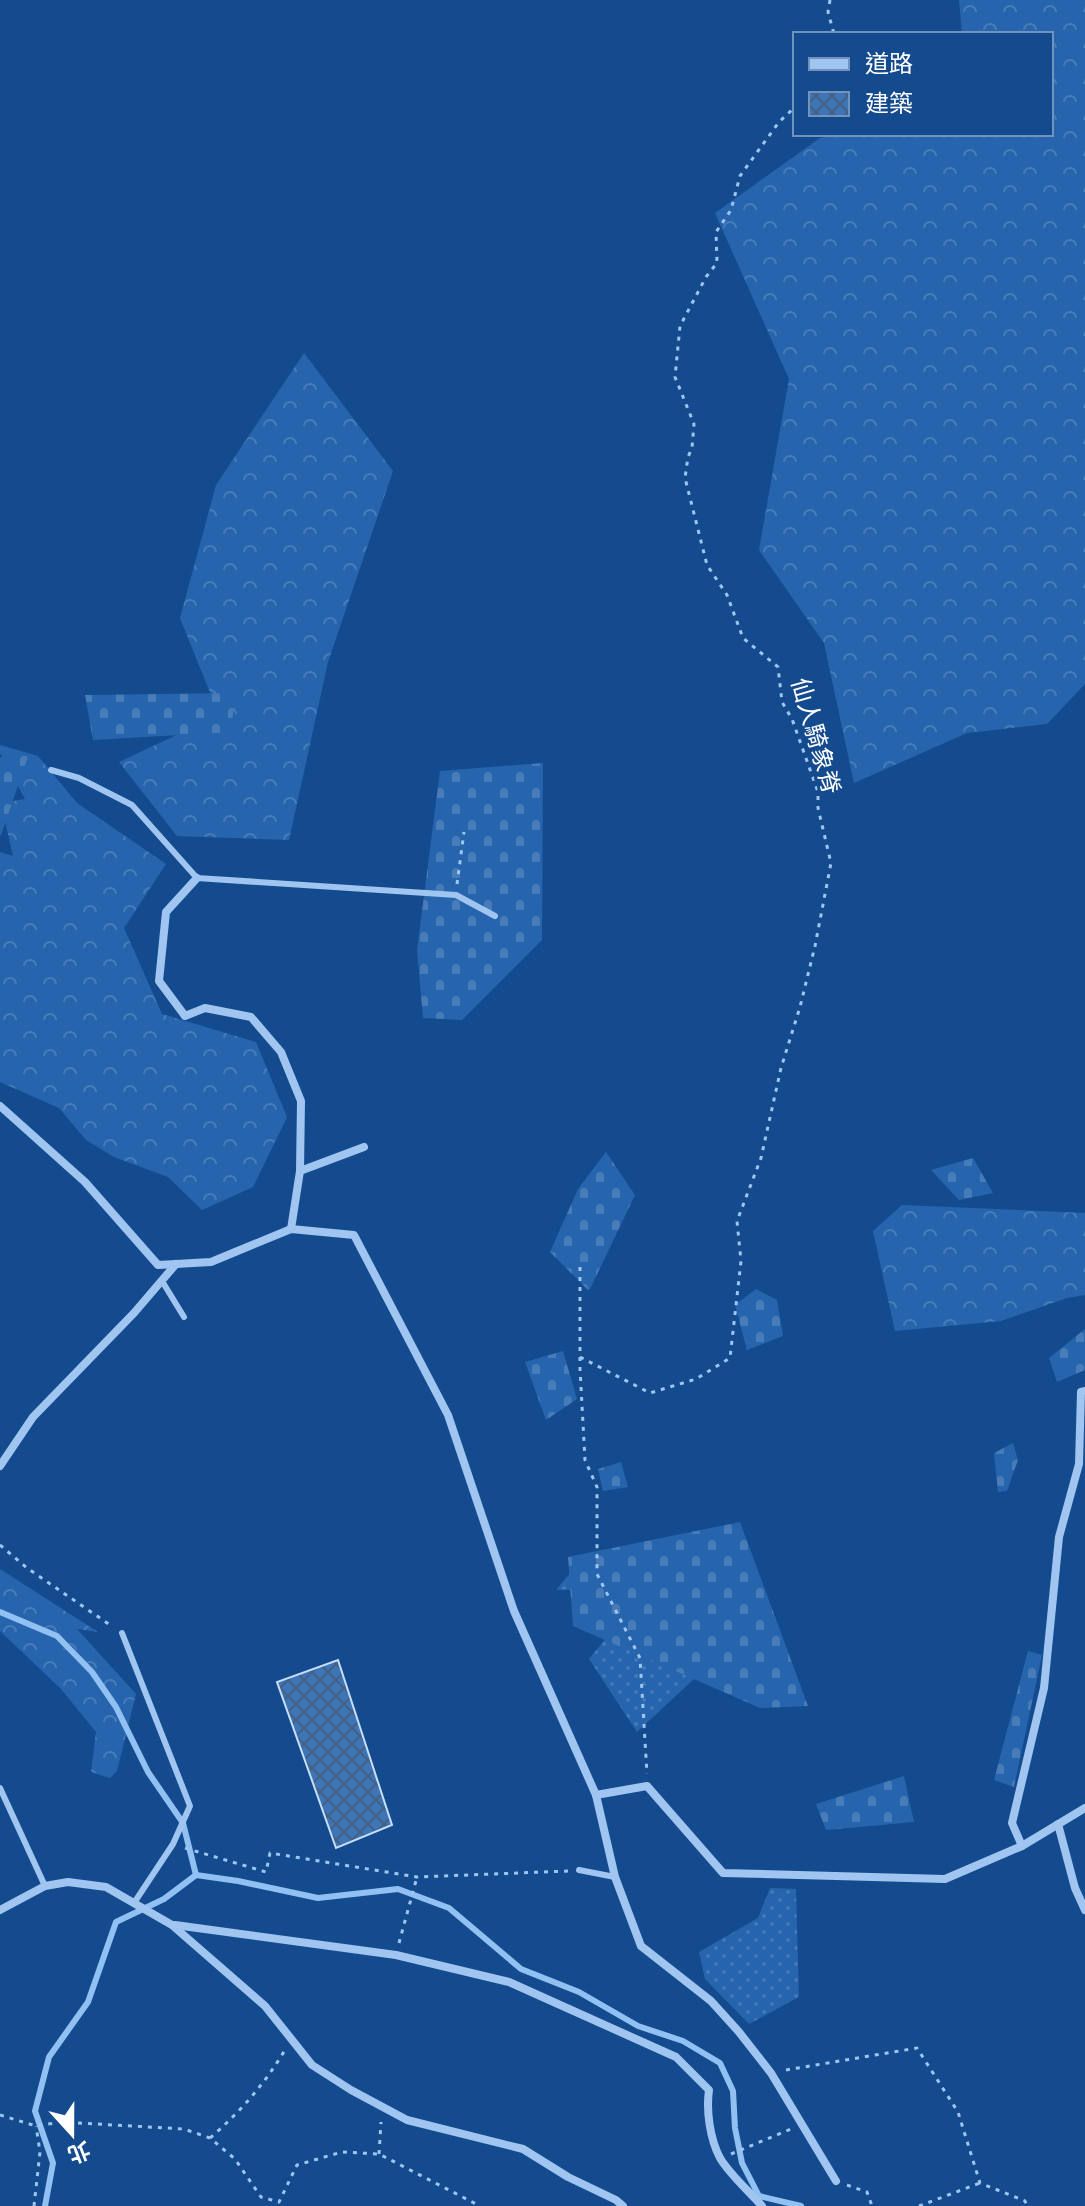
<svg xmlns="http://www.w3.org/2000/svg" width="1085" height="2206" viewBox="0 0 1085 2206" font-family="Arial,'Noto Sans TC',sans-serif">
<style>
.grass{fill:url(#grass-dots)}
.forest{fill:url(#forest-crowns)}
.cemetery{fill:url(#cemetery-stones)}
.lines{fill:none;stroke-linecap:round;stroke-linejoin:round}
.stream{stroke:#91c0f3;stroke-width:6}
.building{fill:url(#building-cross-hatch);stroke:#c6dffc;stroke-width:2}
.path{stroke:#9fc5f0;stroke-width:3;stroke-dasharray:4 6;stroke-linecap:butt}
.lane{stroke:#9fc5f0;stroke-width:6}
.street{stroke:#9fc5f0;stroke-width:8}
.labels{text-anchor:middle;dominant-baseline:central;stroke-width:6;stroke-linejoin:round;paint-order:stroke}
.street-label{font-size:24px;fill:#fff;stroke:#144b8e}
</style>
<defs>
<pattern id="grass-dots" width="8" height="8" patternUnits="userSpaceOnUse" patternTransform="scale(2)"><rect width="8" height="8" fill="#2665ad"/><path d="M2 2h.1M6 6h.1" fill="none" stroke="#477cb9" stroke-width="1.8" stroke-linecap="round"/></pattern>
<pattern id="forest-crowns" width="20" height="18" patternUnits="userSpaceOnUse" patternTransform="scale(2)"><rect width="20" height="18" fill="#2665ad"/><path d="M2 6a3 3 0 1 1 6 0M12 15a3 3 0 1 1 6 0" fill="none" stroke="#477cb9"/></pattern>
<pattern id="cemetery-stones" width="16" height="16" patternUnits="userSpaceOnUse" patternTransform="scale(2)"><rect width="16" height="16" fill="#2665ad"/><path d="M2 7V4a2 2 0 0 1 4 0v3zM10 15v-3a2 2 0 0 1 4 0v3z" fill="#477cb9"/></pattern>
<pattern id="building-cross-hatch" width="8" height="8" patternUnits="userSpaceOnUse" patternTransform="scale(2)"><rect width="8" height="8" fill="#3d75b7"/><path d="M0 0l8 8M0 8l8-8" fill="none" stroke="#446082"/></pattern>
</defs>
<rect width="100%" height="100%" fill="#144b8e"/>
<g class="grass">
<polygon points="581,1560 710,1664 637,1732 589,1659 615,1627 598,1589 556,1590"/>
<polygon points="770,1888 796,1889 799,1997 749,2024 705,1979 699,1952 758,1918"/>
</g>
<g class="forest">
<polygon points="959,0 1085,0 1085,684 1047,724 967,733 854,783 824,643 759,550 789,379 715,213 820,138 846,134 1051,134 1051,34 962,34"/>
<polygon points="304,353 393,471 328,662 289,840 177,836 119,762 219,715 180,618 216,485"/>
<polygon points="0,745 38,756 77,803 166,864 124,928 162,1014 256,1042 287,1117 253,1187 202,1210 168,1177 114,1157 86,1140 59,1108 0,1082 0,852 13,856 1,803 25,799 0,753"/>
<polygon points="902,1205 1085,1213 1085,1295 1067,1298 1001,1321 895,1331 873,1231"/>
<polygon points="0,1569 98,1632 77,1629 136,1694 117,1771 110,1778 91,1772 96,1732 61,1689 0,1631"/>
</g>
<g class="cemetery">
<polygon points="235,693 231,732 93,740 85,695"/>
<polygon points="29,754 1,835 0,835 0,757"/>
<polygon points="543,763 542,940 462,1020 423,1018 417,950 440,771"/>
<polygon points="606,1152 635,1195 589,1291 550,1252 578,1189"/>
<polygon points="973,1158 993,1193 959,1200 931,1170"/>
<polygon points="756,1289 777,1300 783,1336 747,1350 735,1305"/>
<polygon points="1085,1329 1085,1370 1057,1382 1049,1358"/>
<polygon points="563,1351 577,1399 546,1420 525,1362"/>
<polygon points="1013,1443 1018,1460 1007,1491 998,1492 994,1453"/>
<polygon points="621,1462 628,1487 603,1491 598,1469"/>
<polygon points="740,1522 808,1706 760,1708 573,1626 568,1557"/>
<polygon points="1028,1651 1042,1655 1014,1787 994,1780"/>
<polygon points="904,1776 914,1822 826,1830 816,1804"/>
</g>
<g class="lines">
<g class="stream">
<polyline points="0,1612 57,1636 92,1672 116,1707 148,1772 183,1823 196,1875"/>
<polyline points="45,2206 53,2163 35,2111 49,2057 88,2002 116,1922 164,1899 196,1875 238,1881 318,1898 398,1889 449,1908 521,1969 579,1992 638,2026 683,2041 720,2063 733,2091 735,2128 742,2163 759,2196 801,2206"/>
</g>
</g>
<polygon class="building" points="338,1660 392,1825 336,1848 277,1682"/>
<g class="lines">
<g class="path">
<polyline points="830,0 828,12 834,34"/>
<polyline points="457,884 464,832"/>
<polyline points="580,1267 580,1369 585,1460 597,1487 597,1574 640,1658 647,1774"/>
<polyline points="580,1357 650,1393 696,1379 730,1358 741,1261 737,1221 761,1158 781,1068 800,1007 815,946 831,863 818,808 818,792 792,719 782,702 778,667 743,638 727,595 707,565 685,478 688,457 692,448 694,424 675,377 680,326 706,277 717,263 716,232 731,210 740,176 779,122 795,107"/>
<polyline points="0,1545 27,1568 113,1627"/>
<polyline points="185,1848 266,1872 270,1853 417,1877 568,1871"/>
<polyline points="399,1943 417,1877"/>
<polyline points="786,2070 917,2048 958,2112 980,2183 1025,2201 1027,2206"/>
<polyline points="0,2115 36,2126 61,2122 184,2129 210,2138 235,2159 261,2197 279,2202 297,2165 342,2152 379,2154 480,2206"/>
<path d="M210,2138c30,-26 54,-53 75,-88"/>
<polyline points="379,2154 381,2122"/>
<polyline points="731,2154 791,2129"/>
<polyline points="847,2185 867,2192 872,2206"/>
<polyline points="34,2206 40,2152 36,2126"/>
<polyline points="919,2206 980,2183"/>
</g>
<g class="lane">
<polyline points="51,770 79,778 132,805 197,878 456,895 495,916"/>
<polyline points="162,1281 184,1317"/>
<polyline points="122,1633 190,1806 173,1844 134,1903"/>
<polyline points="0,1788 45,1886"/>
<polyline points="579,1870 615,1877"/>
</g>
<g class="street">
<polyline points="197,878 166,912 159,981 185,1016 205,1008 251,1017 281,1052 301,1101 300,1171"/>
<polyline points="0,1106 85,1182 158,1265 211,1262 291,1229 354,1235 448,1415 514,1611 596,1795 615,1877 641,1946 711,2001 739,2032 771,2073 836,2181"/>
<polyline points="291,1229 300,1171 364,1147"/>
<polyline points="0,1466 33,1417 134,1313 176,1264"/>
<polyline points="596,1795 647,1786 723,1873 945,1879 1022,1846 1085,1808"/>
<polyline points="1058,1824 1075,1888 1085,1910"/>
<polyline points="1022,1846 1012,1823 1044,1688 1059,1537 1079,1464 1081,1392 1085,1391"/>
<polyline points="0,1910 45,1886 68,1882 106,1887 172,1925 265,2006 312,2065 351,2090 407,2120 523,2149 568,2177 616,2200 623,2206"/>
<path d="M175,1925l221,30 113,27 167,75 33,33c-3,21 1,49 11,68 10,17 29,33 42,48"/>
</g>
</g>
<g class="labels">
<g class="street-label">
<text transform="translate(816 736) rotate(74)">仙人騎象脊</text>
</g>
</g>
<rect x="793" y="32" width="260" height="104" fill="#144b8e" stroke="#7293bb" stroke-width="2"/>
<rect x="809" y="58" width="40" height="12" fill="#9fc5f0" stroke="#7293bb" stroke-width="2"/>
<text x="865" y="72" font-size="24" fill="#ffffff">道路</text>
<rect x="809" y="92" width="40" height="24" fill="url(#building-cross-hatch)" stroke="#7293bb" stroke-width="2"/>
<text x="865" y="112" font-size="24" fill="#ffffff">建築</text>
<g transform="translate(72 2134) rotate(159)" stroke="#144b8e" stroke-width="6" paint-order="stroke">
<path d="M0-6L14 30L0 20L-14 30Z" fill="#ffffff"/>
<text y="-12" font-size="22" font-weight="bold" text-anchor="middle" fill="#ffffff">北</text>
</g>
</svg>
